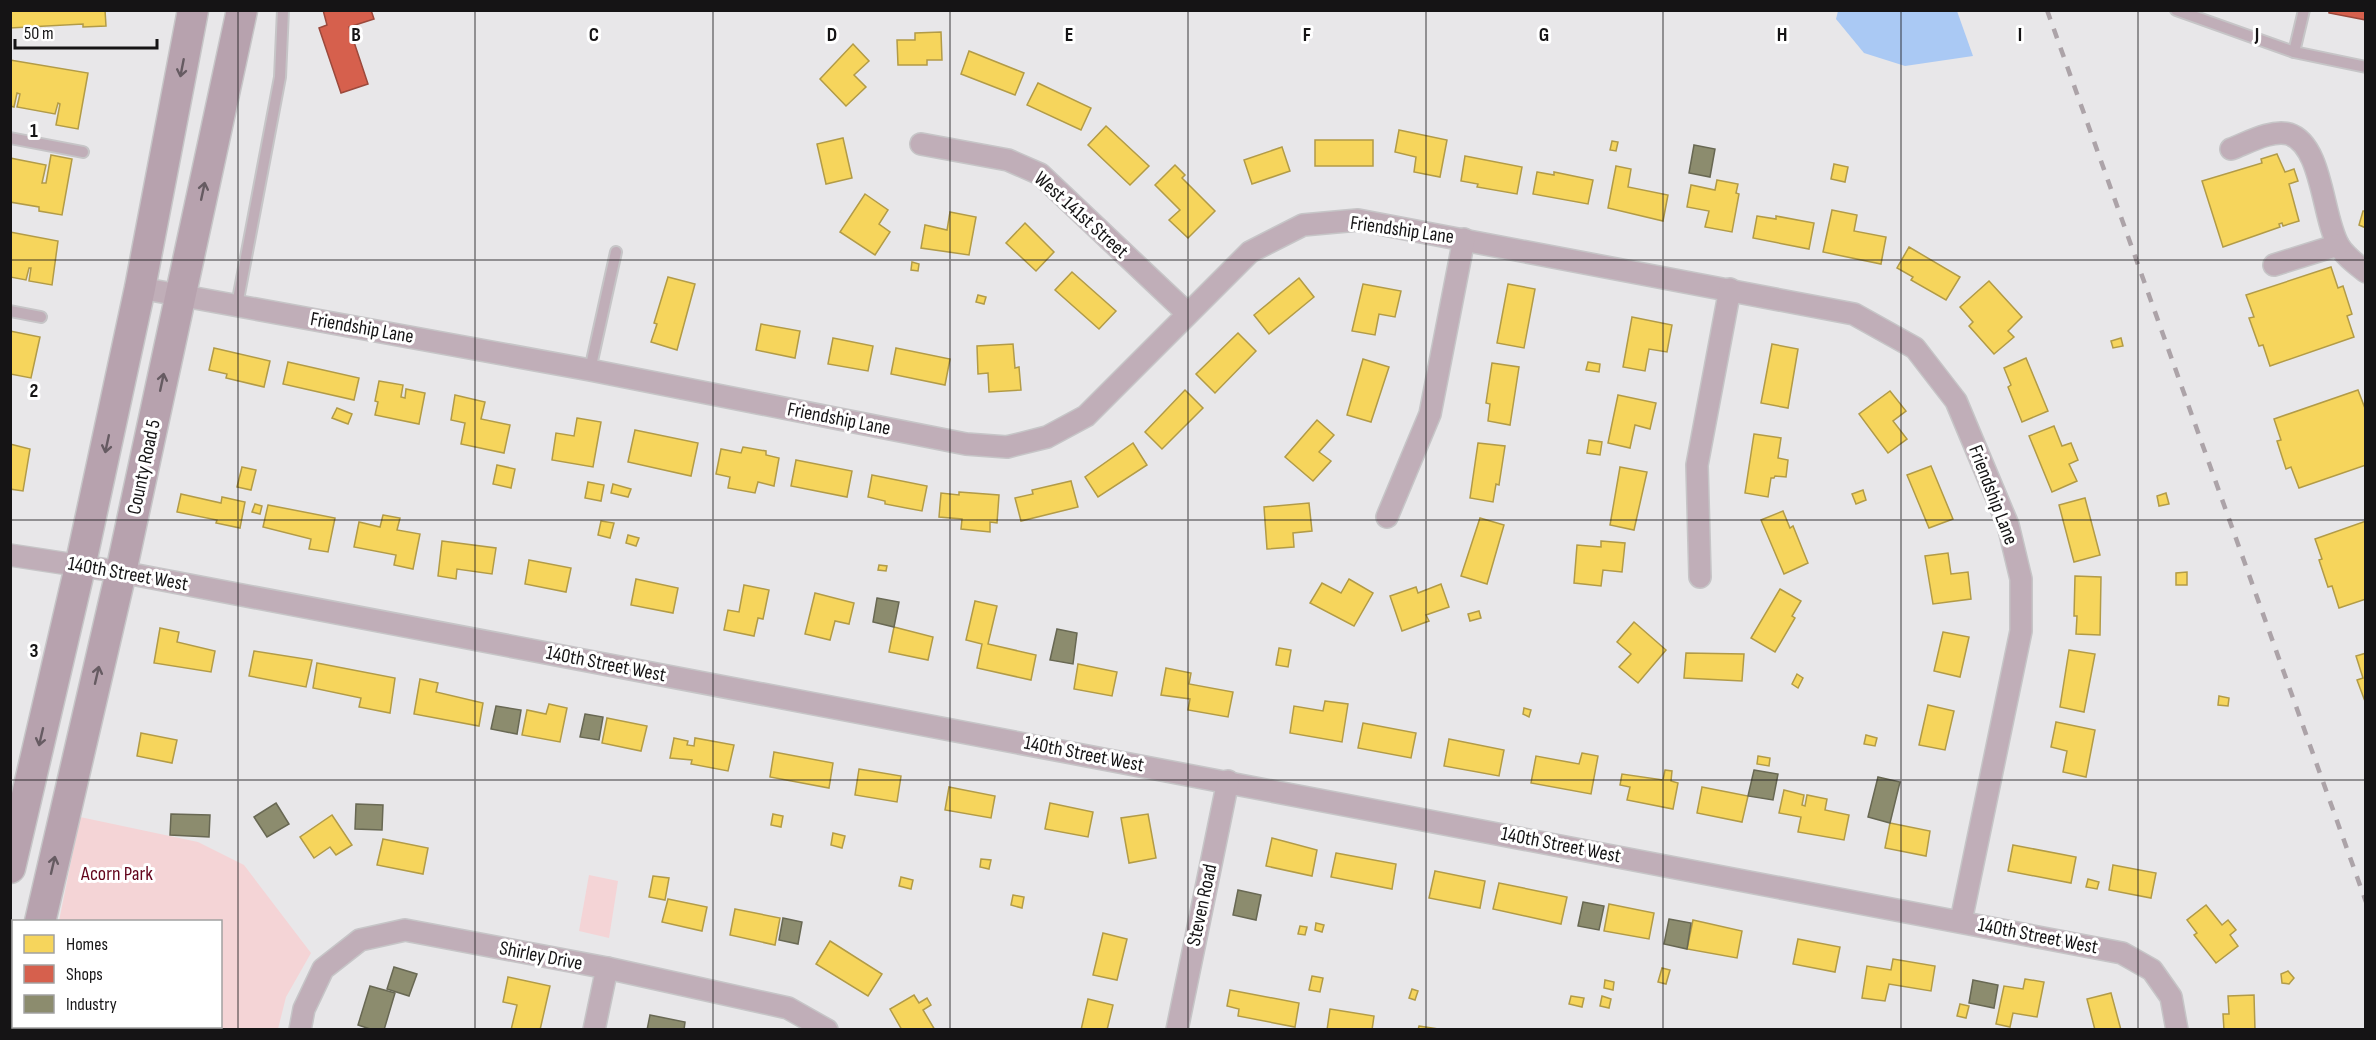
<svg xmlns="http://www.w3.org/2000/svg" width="2376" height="1040" viewBox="0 0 2376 1040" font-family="'Sofia Sans Condensed',sans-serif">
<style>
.green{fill:#f4d4d6}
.water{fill:#aac9f4}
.homes{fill:#f6d55c;stroke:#b29b47;stroke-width:1.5}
.shops{fill:#d6604d;stroke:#9c493c;stroke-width:1.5}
.industry{fill:#8c8c6e;stroke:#686853;stroke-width:1.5}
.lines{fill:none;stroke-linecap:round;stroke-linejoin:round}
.service-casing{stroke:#c6c5c7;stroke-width:14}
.minor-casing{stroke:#c6c5c7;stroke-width:24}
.secondary-casing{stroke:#c6c5c7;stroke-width:33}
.service{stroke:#c0aeb8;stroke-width:10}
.minor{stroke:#c0aeb8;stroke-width:21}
.secondary{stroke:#b7a2ae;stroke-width:30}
.rail{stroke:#aca3a8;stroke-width:4.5;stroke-dasharray:10 10;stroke-linecap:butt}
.oneway{stroke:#665b62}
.grid{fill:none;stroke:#151415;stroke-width:1.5;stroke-opacity:0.55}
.labels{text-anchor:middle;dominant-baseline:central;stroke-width:6;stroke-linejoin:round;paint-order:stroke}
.street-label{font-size:20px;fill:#151415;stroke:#fff}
.park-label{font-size:20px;fill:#63051c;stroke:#fff}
.grid-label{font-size:20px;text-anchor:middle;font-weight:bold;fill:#151415;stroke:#fff;stroke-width:6;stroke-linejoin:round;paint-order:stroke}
</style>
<rect width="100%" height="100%" fill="#e8e7e9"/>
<g class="green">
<polygon points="80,817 198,842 244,865 311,953 286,997 278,1029 38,1030 39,1026 220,1026 220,922 59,921"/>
<polygon points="589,875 618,881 609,938 579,931"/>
</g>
<polygon class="water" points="1838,11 1957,11 1973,56 1905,66 1864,53 1836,19"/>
<g class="homes">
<polygon points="10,10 105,10 106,26 83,27 83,24 10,28"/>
<polygon points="941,32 942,60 927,60 927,65 898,65 897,40 915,40 915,33"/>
<polygon points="853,44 869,61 854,75 866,87 846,106 820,79"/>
<polygon points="969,51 1024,73 1015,95 961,74"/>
<polygon points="10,60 88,73 78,129 56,125 60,104 58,103 55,114 17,107 20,94 17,93 14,107 10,106"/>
<polygon points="1038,83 1091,108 1081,130 1027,105"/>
<polygon points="1106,126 1149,166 1130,185 1088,145"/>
<polygon points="1399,130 1447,140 1440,177 1414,172 1416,157 1395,152"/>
<polygon points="843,138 852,178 826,184 817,144"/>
<rect x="1315" y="140" width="58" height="26"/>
<polygon points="1612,141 1618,142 1616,151 1610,150"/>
<polygon points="1282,147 1290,171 1252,184 1244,160"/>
<polygon points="2277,154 2285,172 2294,169 2298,181 2289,184 2299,221 2283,226 2282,223 2279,224 2280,227 2223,247 2202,181 2262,163 2261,159"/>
<polygon points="51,155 72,159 62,215 39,211 39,207 10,202 10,158 46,165 42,183 46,183"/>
<polygon points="1465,156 1522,167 1517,194 1477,187 1478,184 1461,181"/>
<polygon points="1834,164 1848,167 1845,182 1831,179"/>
<polygon points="1175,165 1185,175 1182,178 1215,211 1188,238 1169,220 1180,210 1155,185"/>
<polygon points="1616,166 1631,169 1628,187 1668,195 1663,221 1608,208"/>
<polygon points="1537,172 1554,175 1554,172 1593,180 1588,204 1533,194"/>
<polygon points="1717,180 1738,184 1736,193 1739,194 1732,232 1705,227 1709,211 1687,207 1691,185 1715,190"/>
<polygon points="865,194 888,210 879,224 890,232 875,255 840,232"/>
<polygon points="1832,210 1857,215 1854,231 1886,237 1881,264 1823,252"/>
<polygon points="2363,211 2366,211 2366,228 2359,225"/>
<polygon points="950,212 976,217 969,255 921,248 925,225 947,230"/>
<polygon points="1757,216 1776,219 1776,216 1814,223 1809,249 1753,238"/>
<polygon points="1025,223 1054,252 1036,271 1006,243"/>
<polygon points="10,232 58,241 52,285 29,281 31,268 29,268 26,280 10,277"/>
<polygon points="1909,247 1960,277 1946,300 1911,280 1913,277 1897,268"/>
<polygon points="912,262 919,264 918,271 911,270"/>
<polygon points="2331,267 2338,288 2343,286 2352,314 2347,316 2354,337 2270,366 2263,345 2259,346 2249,318 2254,317 2246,295"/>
<polygon points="1072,272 1116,311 1099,329 1055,290"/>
<polygon points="668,277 695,284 677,350 651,342 657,324 654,323"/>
<polygon points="1299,278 1314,297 1269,334 1254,315"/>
<polygon points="1989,281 2022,317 2008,331 2014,337 1994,354 1969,326 1973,322 1960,307"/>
<polygon points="1363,284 1401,291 1395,317 1379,314 1375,335 1352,331"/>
<polygon points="1508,284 1535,289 1524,348 1497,343"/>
<polygon points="978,295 986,297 984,304 976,302"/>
<polygon points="1632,317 1672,325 1667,352 1649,349 1645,371 1623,367"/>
<polygon points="761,324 800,331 795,358 756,350"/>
<polygon points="10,331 40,337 31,378 10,374"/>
<polygon points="1238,333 1256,351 1215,393 1196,374"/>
<polygon points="833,338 873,346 868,371 828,364"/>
<polygon points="2121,338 2123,346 2113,348 2111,341"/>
<polygon points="1013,344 1015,368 1019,367 1021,390 989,392 988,373 978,374 977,346"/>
<polygon points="1772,344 1798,349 1788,408 1761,403"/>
<polygon points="214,348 270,361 264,387 226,378 227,374 209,370"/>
<polygon points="896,348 950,359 945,385 891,374"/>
<polygon points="2026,358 2048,411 2022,422 2008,387 2011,385 2004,368"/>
<polygon points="1363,359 1389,367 1371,422 1347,415"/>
<polygon points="288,362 359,378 354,400 283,384"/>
<polygon points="1588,362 1600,364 1599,372 1586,370"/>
<polygon points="1492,363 1519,367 1510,425 1488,421 1490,404 1486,403"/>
<polygon points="379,381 403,385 401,397 405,398 406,389 425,393 419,424 375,415 378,402 375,401"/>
<polygon points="1185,390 1203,408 1162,449 1145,432"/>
<polygon points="2358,390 2366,411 2366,465 2299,488 2291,467 2286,469 2277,441 2281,440 2274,419"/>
<polygon points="1890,391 1906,411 1893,421 1907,439 1888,453 1859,414"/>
<polygon points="455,395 485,402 481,419 510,425 504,453 461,444 465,423 451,420"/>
<polygon points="1618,395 1656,403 1650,429 1635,425 1630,448 1608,443"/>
<polygon points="337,408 352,414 348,424 332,418"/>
<polygon points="577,418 601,422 593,467 552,460 556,433 574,436"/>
<polygon points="1317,420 1334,435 1319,452 1331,461 1313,481 1285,457"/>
<polygon points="2054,426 2062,446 2071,443 2078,460 2069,464 2077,481 2052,492 2029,436"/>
<polygon points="635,430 698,443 691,476 628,462"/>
<polygon points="1754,434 1781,438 1778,458 1788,460 1786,477 1775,476 1774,478 1771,478 1768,497 1745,493"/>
<polygon points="1589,440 1602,442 1600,455 1587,453"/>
<polygon points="1133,443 1147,465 1098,497 1085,477"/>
<polygon points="1478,443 1505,446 1499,485 1496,484 1493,502 1470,498"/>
<polygon points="10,444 30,449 23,491 10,489"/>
<polygon points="743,447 766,451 766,455 779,458 774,486 758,482 755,493 728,488 730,477 716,474 721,449 741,453"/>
<polygon points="796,460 852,471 847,497 791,486"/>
<polygon points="497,465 515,469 511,488 493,484"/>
<polygon points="1931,466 1953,519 1929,528 1907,475"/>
<polygon points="242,467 256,470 251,490 237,487"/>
<polygon points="1620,467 1647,472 1634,530 1610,525"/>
<polygon points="872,475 927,486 922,511 885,504 885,501 868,497"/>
<polygon points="1071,481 1078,507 1021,521 1015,498 1033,494 1032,490"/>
<polygon points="588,482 604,485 601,501 585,498"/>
<polygon points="613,484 631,489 628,497 611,493"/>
<polygon points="1863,490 1866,500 1856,504 1852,494"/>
<polygon points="959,492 999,495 997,523 990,522 990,532 961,529 962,519 939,517 941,493 959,495"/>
<polygon points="2166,493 2169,504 2159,506 2157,496"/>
<polygon points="181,494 221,503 222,497 245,502 240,528 216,523 217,520 177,512"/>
<polygon points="2085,498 2100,555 2074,562 2059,505"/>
<polygon points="1309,503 1312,531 1293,533 1294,547 1267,549 1264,507"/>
<polygon points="255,504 262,506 260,514 252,512"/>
<polygon points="268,505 335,518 328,552 309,549 311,539 263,527"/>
<polygon points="1783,511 1790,528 1793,526 1808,563 1784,574 1761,520"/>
<polygon points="383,515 400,518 397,530 420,534 413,569 394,565 396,555 354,547 359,522 380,527"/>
<polygon points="1480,518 1504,525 1487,584 1461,576"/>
<polygon points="601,521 614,523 610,538 598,535"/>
<polygon points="2366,521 2366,599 2339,608 2332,586 2328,587 2319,560 2322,559 2315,539"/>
<polygon points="628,535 639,538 636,546 626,543"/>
<polygon points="442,541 496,548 492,574 457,569 456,579 438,576"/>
<polygon points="1601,541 1625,543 1622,572 1603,570 1601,586 1574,583 1577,545 1601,547"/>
<polygon points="1948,553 1951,574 1968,572 1971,599 1933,604 1925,556"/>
<polygon points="529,560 571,568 566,592 525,584"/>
<polygon points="879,565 887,566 886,571 878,570"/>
<polygon points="2187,572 2187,585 2176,585 2176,573"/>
<polygon points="2075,576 2101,577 2100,635 2076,634 2077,616 2074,616"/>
<polygon points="636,579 678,588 673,613 631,605"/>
<polygon points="1349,579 1373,593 1354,626 1310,603 1322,583 1341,593"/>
<polygon points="1441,584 1449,607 1426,615 1429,621 1402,631 1390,596 1416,587 1418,593"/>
<polygon points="744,585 769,590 763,619 758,618 754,636 724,630 728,610 739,612"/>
<polygon points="1780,589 1801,601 1792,616 1795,618 1775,652 1751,638"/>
<polygon points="815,593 854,603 849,624 835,621 830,640 805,634"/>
<polygon points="975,601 997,606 988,644 1036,655 1031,680 977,668 982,644 966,640"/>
<polygon points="1479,611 1481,618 1470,621 1468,614"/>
<polygon points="1634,622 1666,650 1638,683 1619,667 1631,654 1617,642"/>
<polygon points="894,627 933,637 928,660 889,652"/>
<polygon points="160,628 179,632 177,642 215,651 211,672 154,663"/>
<polygon points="1943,632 1969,637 1960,677 1934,671"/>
<polygon points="1279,648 1291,650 1288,667 1276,665"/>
<polygon points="2069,650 2095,654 2084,712 2060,707"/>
<polygon points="254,651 312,660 306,687 249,676"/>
<polygon points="1686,653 1744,654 1742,681 1684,678"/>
<polygon points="2366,653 2366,704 2357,680 2363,678 2356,656"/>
<polygon points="317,663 395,678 390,713 359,707 361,698 313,688"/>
<polygon points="1078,664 1117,672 1112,696 1074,689"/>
<polygon points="1166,668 1191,673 1189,684 1233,692 1228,717 1188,710 1190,699 1161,695"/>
<polygon points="1797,674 1803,678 1798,688 1792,684"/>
<polygon points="420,679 438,683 436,692 483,703 479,726 414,714"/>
<polygon points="2219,696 2229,698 2228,706 2218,705"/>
<polygon points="1325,701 1348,704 1342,742 1290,733 1294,706 1323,711"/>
<polygon points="549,704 567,708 560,742 522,735 527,710 546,714"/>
<polygon points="1928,705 1954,711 1945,750 1919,745"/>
<polygon points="1524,708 1531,710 1529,717 1523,714"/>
<polygon points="607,718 647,726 641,751 602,743"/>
<polygon points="2056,722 2095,730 2086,777 2063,772 2067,751 2051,747"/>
<polygon points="1363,723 1416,733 1411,758 1358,748"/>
<polygon points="141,733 177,740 172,763 137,756"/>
<polygon points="1866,735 1877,738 1875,746 1864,744"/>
<polygon points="674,738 688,741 687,745 694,746 695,738 734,745 728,771 691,764 692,760 670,758"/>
<polygon points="1449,739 1504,750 1499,776 1444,766"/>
<polygon points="774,752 833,763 829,788 770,777"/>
<polygon points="1582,753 1598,756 1591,794 1531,783 1536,756 1579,764"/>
<polygon points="1758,756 1770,758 1769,766 1757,764"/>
<polygon points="859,769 901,776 897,802 855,795"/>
<polygon points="1665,770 1672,771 1671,781 1678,783 1673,809 1627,800 1630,787 1620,785 1622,774 1663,780"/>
<polygon points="949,787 995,796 991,818 945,810"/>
<polygon points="1702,787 1748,796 1742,822 1697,813"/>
<polygon points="1784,790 1804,795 1802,805 1805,806 1807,795 1827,799 1825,810 1849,815 1844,840 1798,832 1801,817 1779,813"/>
<polygon points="1050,803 1093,812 1088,837 1045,829"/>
<polygon points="773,814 783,816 781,827 771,825"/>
<polygon points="1148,814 1156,858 1129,863 1121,818"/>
<polygon points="332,815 352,845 336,855 330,847 314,858 300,837"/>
<polygon points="1890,823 1930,831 1926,856 1885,848"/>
<polygon points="833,833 845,836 842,848 831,845"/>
<polygon points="1272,838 1317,850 1312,876 1266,866"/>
<polygon points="383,839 428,848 423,874 377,865"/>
<polygon points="2013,845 2076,857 2071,883 2008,871"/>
<polygon points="1336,853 1396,864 1392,889 1331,877"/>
<polygon points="981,859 991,860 989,869 980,867"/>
<polygon points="2113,865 2156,873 2151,898 2109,890"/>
<polygon points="1435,871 1485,881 1480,908 1429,898"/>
<polygon points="653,876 669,878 665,900 649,897"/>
<polygon points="901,877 913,880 911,889 899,886"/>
<polygon points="2088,879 2099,882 2097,889 2086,887"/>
<polygon points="1499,883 1567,897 1561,924 1493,909"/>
<polygon points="1013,895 1024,897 1022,908 1011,905"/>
<polygon points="668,899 707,907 702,931 662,922"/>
<polygon points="1609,904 1654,913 1649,939 1604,931"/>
<polygon points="2206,905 2222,925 2228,920 2236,930 2230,935 2238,946 2216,963 2194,935 2197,933 2187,920"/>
<polygon points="735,909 780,918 775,945 730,935"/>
<polygon points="1693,920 1742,931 1737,958 1687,949"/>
<polygon points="1316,923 1324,925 1322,932 1315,930"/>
<polygon points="1300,926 1307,927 1305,935 1298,934"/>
<polygon points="1103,933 1127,939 1117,980 1093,975"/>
<polygon points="1798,939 1840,947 1835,972 1793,964"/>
<polygon points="830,941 882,974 868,996 816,964"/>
<polygon points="1893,959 1935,966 1931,991 1889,984 1885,1001 1862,998 1867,966 1891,970"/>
<polygon points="1662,968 1670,970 1666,984 1658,982"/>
<polygon points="2288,971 2294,978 2289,984 2282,983 2281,974"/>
<polygon points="1312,976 1323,978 1320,992 1309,990"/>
<polygon points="508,977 550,986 540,1030 511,1030 517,1005 503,1002"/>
<polygon points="2025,979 2044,982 2037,1017 2013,1013 2010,1027 1996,1024 2004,986 2023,989"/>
<polygon points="1605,980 1614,982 1613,990 1604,988"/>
<polygon points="1412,989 1418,991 1415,1000 1409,998"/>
<polygon points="1230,990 1299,1003 1295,1027 1238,1016 1239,1009 1227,1006"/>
<polygon points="2111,993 2121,1030 2095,1030 2087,999"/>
<polygon points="914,995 919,1003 927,998 931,1005 923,1010 935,1030 902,1030 890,1009"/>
<polygon points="2254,995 2255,1030 2224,1030 2223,1014 2229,1014 2228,996"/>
<polygon points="1571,996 1584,998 1582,1007 1569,1004"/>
<polygon points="1602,996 1611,999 1609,1008 1600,1006"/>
<polygon points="1088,999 1113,1005 1107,1030 1081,1030"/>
<polygon points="1960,1004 1969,1006 1966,1018 1957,1016"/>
<polygon points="1330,1009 1374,1016 1372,1030 1327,1030"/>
<polygon points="1419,1026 1445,1030 1418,1030"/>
</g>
<g class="shops">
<polygon points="323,10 371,10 374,19 349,27 368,84 341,93 319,28 327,25"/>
<polygon points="2329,10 2366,10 2366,20 2329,13"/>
</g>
<g class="industry">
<polygon points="1694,145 1715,149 1710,177 1689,173"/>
<polygon points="877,598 899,602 894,627 873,622"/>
<polygon points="1057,629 1077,633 1073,664 1050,660"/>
<polygon points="496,706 521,710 517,734 491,729"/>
<polygon points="585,714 603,717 599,740 580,737"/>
<polygon points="1754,770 1778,774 1773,800 1748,796"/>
<polygon points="1878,777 1900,782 1890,823 1868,817"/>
<polygon points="276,803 289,824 267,837 254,817"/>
<polygon points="356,804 383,805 382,830 355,829"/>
<polygon points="171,814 210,815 209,837 170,835"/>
<polygon points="1238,890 1261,895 1256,920 1233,915"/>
<polygon points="1583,902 1604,906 1599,930 1578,926"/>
<polygon points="783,918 802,922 798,944 779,940"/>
<polygon points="1669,919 1691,923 1687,949 1664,944"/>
<polygon points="394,967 417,974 409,996 387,989"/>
<polygon points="1973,980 1998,985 1994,1008 1969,1003"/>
<polygon points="370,986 395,993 384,1030 373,1030 358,1025"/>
<polygon points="650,1015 685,1022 684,1030 647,1030"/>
</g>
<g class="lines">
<g class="service-casing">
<g id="service">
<polyline points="2176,10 2294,52"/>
<polyline points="2304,10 2294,52 2366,67"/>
<polyline points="10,138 83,152"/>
<polyline points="237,305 280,77 283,10"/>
<polyline points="10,311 41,317"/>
<polyline points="590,370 616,252"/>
</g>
</g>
<g class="minor-casing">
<g id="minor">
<polyline points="921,144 1008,160 1040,174 1187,313"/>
<path d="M2231,149c16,-6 41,-20 58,-15 34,11 33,84 50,112 6,10 17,18 27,26"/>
<polyline points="2274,265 2338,245"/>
<polyline points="140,288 590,370 966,444 1007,447 1047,437 1086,416 1250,252 1303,225 1358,220 1854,314 1915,348 1956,401 2008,525 2021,579 2021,631 1961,921"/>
<polyline points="1387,517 1430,414 1464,239"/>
<polyline points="10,555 121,572 2122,953 2152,970 2171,997 2177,1030"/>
<polyline points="1700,577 1697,465 1730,289"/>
<polyline points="300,1030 304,1009 323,969 360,940 405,930 607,968 788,1008 827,1030"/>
<polyline points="594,1030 607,968"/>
<polyline points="1177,1030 1228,781"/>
</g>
</g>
<g class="secondary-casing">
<g id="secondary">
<polyline points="10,868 80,567 140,288 193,10"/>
<polyline points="40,922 121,572 242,10"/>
<polyline points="15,1030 16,1026"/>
</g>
</g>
<use href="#service" class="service"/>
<use href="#minor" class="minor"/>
<use href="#secondary" class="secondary"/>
<polyline class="rail" points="2047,10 2366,902"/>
</g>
<defs><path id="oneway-shaft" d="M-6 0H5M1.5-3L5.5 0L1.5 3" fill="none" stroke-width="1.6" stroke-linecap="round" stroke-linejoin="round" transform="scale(1.5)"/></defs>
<g class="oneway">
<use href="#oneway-shaft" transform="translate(182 68) rotate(101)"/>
<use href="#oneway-shaft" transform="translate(203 191) rotate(-78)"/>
<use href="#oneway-shaft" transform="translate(162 382) rotate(-78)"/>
<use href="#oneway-shaft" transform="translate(107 444) rotate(102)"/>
<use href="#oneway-shaft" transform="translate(97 675) rotate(-77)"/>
<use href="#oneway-shaft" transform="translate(41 737) rotate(103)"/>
<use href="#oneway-shaft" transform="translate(53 865) rotate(-77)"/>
</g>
<path class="grid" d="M238,10v1020M475,10v1020M713,10v1020M950,10v1020M1188,10v1020M1426,10v1020M1663,10v1020M1901,10v1020M2138,10v1020M10,260h2356M10,520h2356M10,780h2356"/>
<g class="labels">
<g class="street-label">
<text transform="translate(1081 215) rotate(42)">West 141st Street</text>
<text transform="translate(1402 230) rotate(8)">Friendship Lane</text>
<text transform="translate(362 328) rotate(10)">Friendship Lane</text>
<text transform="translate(839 419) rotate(11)">Friendship Lane</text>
<text transform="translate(144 467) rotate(-78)">County Road 5</text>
<text transform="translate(1993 495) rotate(69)">Friendship Lane</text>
<text transform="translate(128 574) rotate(10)">140th Street West</text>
<text transform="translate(606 664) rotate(11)">140th Street West</text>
<text transform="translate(1084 754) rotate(11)">140th Street West</text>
<text transform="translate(1561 845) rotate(11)">140th Street West</text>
<text transform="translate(1202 905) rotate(-78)">Steven Road</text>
<text transform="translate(2038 936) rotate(11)">140th Street West</text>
<text transform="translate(541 956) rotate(11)">Shirley Drive</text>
</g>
<g class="park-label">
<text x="117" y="874">Acorn Park</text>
</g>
</g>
<g class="grid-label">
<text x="356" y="41">B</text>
<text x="594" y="41">C</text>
<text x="832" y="41">D</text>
<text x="1069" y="41">E</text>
<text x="1307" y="41">F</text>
<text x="1544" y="41">G</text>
<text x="1782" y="41">H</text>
<text x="2020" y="41">I</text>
<text x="2257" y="41">J</text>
<text x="34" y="137">1</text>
<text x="34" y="397">2</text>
<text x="34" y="657">3</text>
</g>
<rect width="2376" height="1040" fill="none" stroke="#151415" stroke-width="24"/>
<rect x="12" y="920" width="210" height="108" fill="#ffffff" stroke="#a1a1a1" stroke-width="1.5"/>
<rect x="24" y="935" width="30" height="18" fill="#f6d55c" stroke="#a1a1a1" stroke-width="1.5"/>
<text x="66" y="950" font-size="18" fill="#151415">Homes</text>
<rect x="24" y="965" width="30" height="18" fill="#d6604d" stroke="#a1a1a1" stroke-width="1.5"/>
<text x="66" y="980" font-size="18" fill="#151415">Shops</text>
<rect x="24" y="995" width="30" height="18" fill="#8c8c6e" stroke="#a1a1a1" stroke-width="1.5"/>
<text x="66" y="1010" font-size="18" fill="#151415">Industry</text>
<path d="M15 39v9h142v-9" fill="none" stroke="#151415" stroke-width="3"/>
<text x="24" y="39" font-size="18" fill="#151415" stroke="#ffffff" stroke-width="4.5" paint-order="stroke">50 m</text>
</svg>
